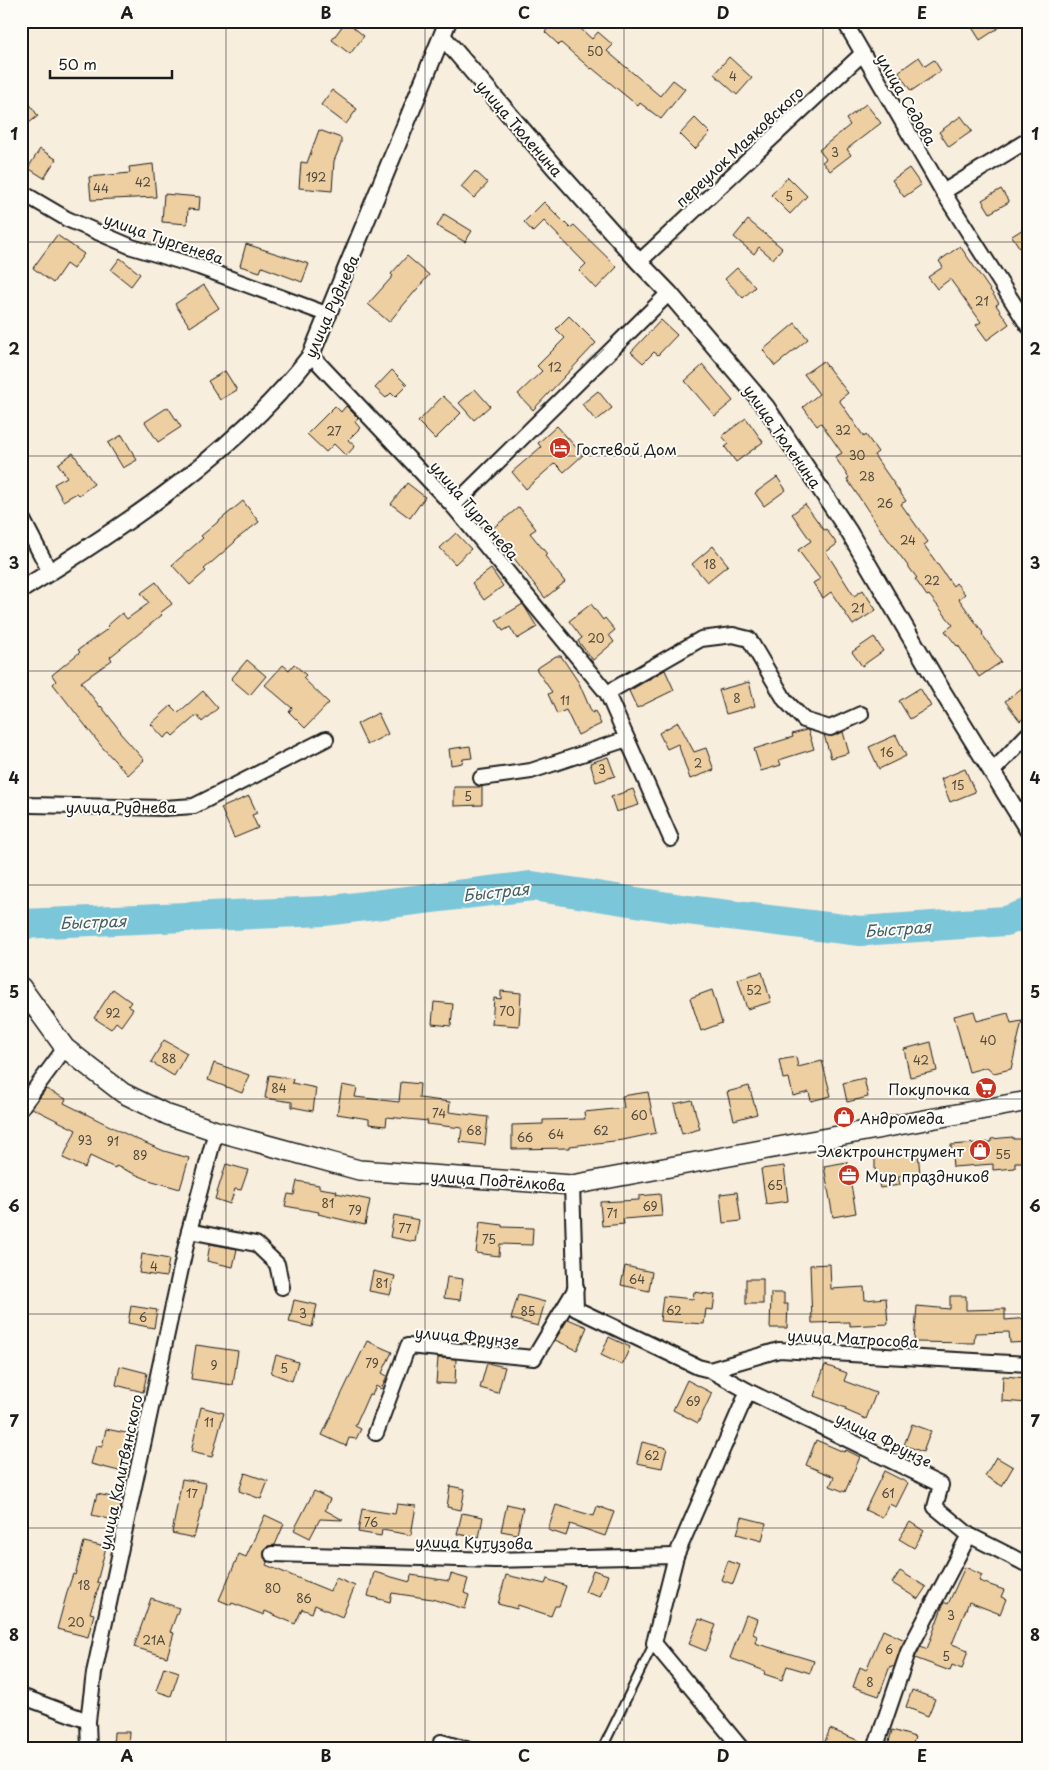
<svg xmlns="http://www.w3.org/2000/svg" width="1049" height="1770" viewBox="0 0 1049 1770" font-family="'Playpen Sans',sans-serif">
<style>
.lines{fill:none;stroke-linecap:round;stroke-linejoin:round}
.river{stroke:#7bc6da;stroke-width:30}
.building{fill:#eecfa1;stroke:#1c1c1c}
.service-casing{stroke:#1c1c1c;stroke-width:11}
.minor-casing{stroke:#1c1c1c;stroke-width:18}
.tertiary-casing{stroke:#1c1c1c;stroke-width:20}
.secondary-casing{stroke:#1c1c1c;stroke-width:22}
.service{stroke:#fdfcf7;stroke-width:7}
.minor{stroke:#fdfcf7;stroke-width:14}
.tertiary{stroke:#fdfcf7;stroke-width:16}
.secondary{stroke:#fdfcf7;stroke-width:19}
.grid{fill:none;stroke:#1c1c1c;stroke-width:1;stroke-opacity:0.55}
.labels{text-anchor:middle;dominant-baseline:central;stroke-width:4;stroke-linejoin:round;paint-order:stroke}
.number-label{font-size:12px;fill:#50493d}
.street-label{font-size:15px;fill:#1c1c1c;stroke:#fdfcf7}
.poi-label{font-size:15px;fill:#1c1c1c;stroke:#fdfcf7;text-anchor:start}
.water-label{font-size:16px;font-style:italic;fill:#426068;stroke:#fdfcf7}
.neatline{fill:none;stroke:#1c1c1c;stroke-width:2}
.grid-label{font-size:16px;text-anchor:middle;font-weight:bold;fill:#1c1c1c}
</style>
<rect width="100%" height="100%" fill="#f8eedd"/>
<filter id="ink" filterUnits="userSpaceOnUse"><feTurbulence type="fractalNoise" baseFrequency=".02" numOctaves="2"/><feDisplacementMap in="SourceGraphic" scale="10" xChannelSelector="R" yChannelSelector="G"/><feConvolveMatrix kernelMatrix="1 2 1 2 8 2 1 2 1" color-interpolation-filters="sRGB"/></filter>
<g filter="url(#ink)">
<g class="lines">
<polyline class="river" points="21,924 324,911 532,886 688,910 860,931 1006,921 1028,913"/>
</g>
<g class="building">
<polygon points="346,21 364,36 350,54 332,40"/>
<polygon points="554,21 572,21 592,39 598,32 613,45 607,51 660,96 673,80 685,89 661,119 640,103 638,106 592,68 591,69 561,43 559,45 545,32"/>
<polygon points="968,21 1009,21 980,40"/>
<polygon points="729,57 752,78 737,95 714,74"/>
<polygon points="919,57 925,66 934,60 941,71 911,91 898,72"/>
<polygon points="332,90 357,109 346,124 321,105"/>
<polygon points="29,103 38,116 21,129 21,108"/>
<polygon points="866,104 881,123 847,149 851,155 830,171 822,162 826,159 819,150 850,125 846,119"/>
<polygon points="961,116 972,131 949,147 939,132"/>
<polygon points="695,118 710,133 695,149 680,134"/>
<polygon points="319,130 341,138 341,144 334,161 332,191 299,188 301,162 307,163"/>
<polygon points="40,149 56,159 44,178 28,168"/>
<polygon points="153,164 156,197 91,200 89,177 130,173 129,167"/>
<polygon points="909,168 921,185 904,197 892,180"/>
<polygon points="475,171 488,183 474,198 461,187"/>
<polygon points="788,177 807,196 790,214 771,195"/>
<polygon points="1001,189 1009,202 990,213 982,200"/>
<polygon points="164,194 200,197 199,210 188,209 187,224 162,222"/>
<polygon points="544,202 570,228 574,225 617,267 596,289 579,271 586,264 544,221 533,232 524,222"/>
<polygon points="444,214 472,231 465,242 437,226"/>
<polygon points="748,220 782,248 773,259 759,247 754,254 734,237"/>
<polygon points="1028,226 1028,261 1012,236"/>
<polygon points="57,235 84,254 73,269 66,264 53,283 33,268"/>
<polygon points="246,244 309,264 302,282 262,267 260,272 240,266"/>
<polygon points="960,246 999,303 996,305 1009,324 987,340 976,325 981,322 950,279 937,289 928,277 943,267 939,261"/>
<polygon points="407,256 429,275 389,322 368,304 393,276 391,274"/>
<polygon points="120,258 140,274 131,286 111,270"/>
<polygon points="737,268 755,287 743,298 725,279"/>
<polygon points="204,285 219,308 190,327 175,304"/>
<polygon points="569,316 596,343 533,410 518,394 542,371 537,366 565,338 556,329"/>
<polygon points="661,320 677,335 658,355 654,352 643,363 631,352"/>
<polygon points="795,323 808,339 775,366 763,350"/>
<polygon points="823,361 848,393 839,400 864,437 866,435 878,452 874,455 906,501 901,504 928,542 924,545 953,586 956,583 965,594 959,599 983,633 982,634 1001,662 979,677 958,645 957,646 945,631 953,625 929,595 927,596 915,579 917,578 881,530 847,479 849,478 835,457 842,453 821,423 817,426 803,407 819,394 804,374"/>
<polygon points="703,365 733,401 715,416 685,381"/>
<polygon points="392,370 407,385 395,397 391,393 386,398 375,388"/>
<polygon points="225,371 237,390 220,400 208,381"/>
<polygon points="475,389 490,406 474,420 459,403"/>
<polygon points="598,391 612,408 596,421 582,404"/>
<polygon points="443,396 461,413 435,439 418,422"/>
<polygon points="335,406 341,412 346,406 358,418 355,422 360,428 348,440 355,446 346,456 334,444 326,452 307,434"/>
<polygon points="168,407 181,427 158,442 145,422"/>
<polygon points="746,418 763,442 736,462 725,447 729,444 722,436"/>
<polygon points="557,426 583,455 564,472 555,463 526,489 512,472 541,447 538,443"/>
<polygon points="122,435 137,460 123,468 108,443"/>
<polygon points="73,453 94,484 79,495 77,493 63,501 54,484 67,477 58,464"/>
<polygon points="777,477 786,490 764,506 755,493"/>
<polygon points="407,483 425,497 410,518 391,504"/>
<polygon points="243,501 259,522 234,541 235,542 204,569 206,571 190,585 172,565 203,538 201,536"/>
<polygon points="805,504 824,530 826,529 837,544 826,552 854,596 863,590 876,610 853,625 831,592 823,598 813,583 820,579 798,550 811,541 792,514"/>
<polygon points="519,507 536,529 530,533 547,554 545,556 565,582 545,598 513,557 515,555 493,528"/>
<polygon points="456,533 471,549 455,564 440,548"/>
<polygon points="713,546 728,565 707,582 692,564"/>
<polygon points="491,569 503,586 484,600 472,583"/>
<polygon points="156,582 172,604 160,613 162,615 110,657 112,660 81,682 100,707 101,706 121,732 120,733 144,760 128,775 102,747 53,684 56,681 52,675 80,652 78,650 109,628 107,626 122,613 127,619 149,603 141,593"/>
<polygon points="523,604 537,627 517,639 510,627 503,631 496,620"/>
<polygon points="591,604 603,620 605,618 615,630 609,635 614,642 593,660 578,641 582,638 569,621"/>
<polygon points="874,637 883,651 862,666 852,652"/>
<polygon points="556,656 561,656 579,683 592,713 595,711 601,724 578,735 566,710 557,714 548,694 552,692 536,669"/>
<polygon points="247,660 266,676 250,695 231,679"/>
<polygon points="294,664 306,675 303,678 329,703 305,728 289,712 292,708 265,685 283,665 289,670"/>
<polygon points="665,670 674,690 637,708 629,691"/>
<polygon points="749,682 755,706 726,714 719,690"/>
<polygon points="920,688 931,706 910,719 899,701"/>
<polygon points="1022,688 1028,696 1028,714 1020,721 1005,701"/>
<polygon points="203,691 218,708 202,722 197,715 173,736 170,733 164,738 151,724 171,706 178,713"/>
<polygon points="378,713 388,734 367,745 357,724"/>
<polygon points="678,722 694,752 706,748 714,770 690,779 678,744 667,749 659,733"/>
<polygon points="806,730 808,730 814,749 779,760 781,765 761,771 754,749 793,737 792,734"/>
<polygon points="843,732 849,753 831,758 824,735 833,736"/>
<polygon points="896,735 906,756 879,769 869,747"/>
<polygon points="470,746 472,758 463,759 462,763 451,765 449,749"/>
<polygon points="608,757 615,776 596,782 590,763"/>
<polygon points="965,769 975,792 950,802 941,779"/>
<polygon points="454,787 482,787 482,805 454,806"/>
<polygon points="633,789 639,805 616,812 611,797"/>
<polygon points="249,796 257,813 252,815 258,828 234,838 221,808"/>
<polygon points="762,972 771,1002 747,1009 738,979"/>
<polygon points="113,989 131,1002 128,1006 133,1009 121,1026 116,1022 111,1029 94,1018"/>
<polygon points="712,990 722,1023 701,1031 690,998"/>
<polygon points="501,991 521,993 519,1026 492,1024 494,998 501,999"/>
<polygon points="434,1002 453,1004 451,1026 432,1024"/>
<polygon points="974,1011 977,1021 1008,1013 1011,1023 1022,1021 1011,1069 994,1073 987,1067 969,1072 954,1016"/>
<polygon points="164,1040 187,1053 174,1076 151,1062"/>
<polygon points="931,1042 937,1071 910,1077 904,1049"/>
<polygon points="796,1057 798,1067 822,1061 831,1096 811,1101 809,1092 793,1096 789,1078 783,1079 779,1060"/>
<polygon points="214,1063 249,1075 242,1093 208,1080"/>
<polygon points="269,1075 293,1079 292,1083 316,1088 313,1111 292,1107 292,1102 265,1098"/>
<polygon points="864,1078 868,1097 847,1102 843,1083"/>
<polygon points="401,1082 420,1084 419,1098 450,1102 449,1112 488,1117 485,1145 460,1142 462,1128 427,1124 428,1121 387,1117 386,1126 369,1124 369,1119 337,1114 342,1085 357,1088 355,1097 399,1102"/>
<polygon points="749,1086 757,1114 734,1120 727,1092"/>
<polygon points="46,1089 66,1099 64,1103 136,1139 164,1151 189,1158 180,1189 149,1180 116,1166 115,1168 90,1156 85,1168 63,1158 76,1130 32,1108"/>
<polygon points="648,1092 656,1133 623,1140 570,1146 570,1148 512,1149 512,1125 543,1124 543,1120 585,1119 584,1112 624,1108 622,1096"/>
<polygon points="692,1100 700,1129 682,1134 674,1104"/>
<polygon points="1013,1137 1013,1139 1028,1139 1028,1162 1015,1162 1015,1168 993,1170 993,1164 953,1167 951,1145 991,1142 991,1139"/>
<polygon points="918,1152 920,1174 898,1176 900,1185 880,1188 875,1169 875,1156"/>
<polygon points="847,1162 856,1213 833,1217 824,1166"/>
<polygon points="226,1164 248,1170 241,1190 235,1189 230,1204 215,1199"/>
<polygon points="784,1166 788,1201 766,1204 761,1169"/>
<polygon points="297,1181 319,1185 319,1188 337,1191 336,1193 370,1200 365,1225 318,1214 319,1212 285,1206 288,1194 294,1195"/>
<polygon points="737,1192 741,1221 723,1223 720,1194"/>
<polygon points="660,1194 662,1216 623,1219 624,1224 602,1226 600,1202 639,1200 639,1196"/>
<polygon points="394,1215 419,1220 415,1242 390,1237"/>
<polygon points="480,1222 502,1225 502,1227 533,1228 532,1245 500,1244 499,1256 476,1253"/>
<polygon points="210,1244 237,1249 233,1267 207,1261"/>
<polygon points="142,1254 169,1259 166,1277 139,1273"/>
<polygon points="830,1264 831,1289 864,1287 865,1300 886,1298 888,1324 850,1326 850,1322 812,1323 810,1265"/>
<polygon points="625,1266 652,1272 649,1291 621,1285"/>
<polygon points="373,1271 395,1276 390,1295 369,1291"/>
<polygon points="447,1277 463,1279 460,1300 444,1298"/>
<rect x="746" y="1279" width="17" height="25"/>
<polygon points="694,1292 715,1295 713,1310 706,1309 704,1324 660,1321 663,1296 693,1299"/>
<polygon points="771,1293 784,1293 784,1304 788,1304 787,1328 770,1328"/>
<polygon points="518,1295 545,1302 538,1326 511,1319"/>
<polygon points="950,1296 966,1296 966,1310 1005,1309 1005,1320 1028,1318 1028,1342 1010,1343 1009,1332 975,1333 974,1343 914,1342 917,1306 950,1309"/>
<polygon points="294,1300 317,1305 312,1327 289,1322"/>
<polygon points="131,1306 157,1310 154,1328 128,1323"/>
<polygon points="568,1319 587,1327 577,1350 555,1340"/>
<polygon points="609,1337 630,1347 622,1365 601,1355"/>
<polygon points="367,1341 392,1352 382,1373 387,1376 381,1389 376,1386 372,1395 369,1394 355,1426 361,1429 356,1439 349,1438 346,1446 322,1435"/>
<polygon points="196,1345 238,1351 233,1385 191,1379"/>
<polygon points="276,1355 298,1362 292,1381 271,1373"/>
<polygon points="438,1358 456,1359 455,1384 436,1383"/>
<polygon points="487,1363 505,1367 498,1393 480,1388"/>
<polygon points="825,1365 847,1373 844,1381 876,1393 866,1419 845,1410 846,1408 814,1396"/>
<polygon points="120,1366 147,1373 143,1392 116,1385"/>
<polygon points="1003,1376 1028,1378 1028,1403 1002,1401"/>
<polygon points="687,1380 712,1393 698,1423 673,1410"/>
<polygon points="201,1407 224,1413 212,1457 191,1452"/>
<polygon points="912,1424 931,1431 923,1452 904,1445"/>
<polygon points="106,1429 131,1434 123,1472 91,1464 96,1446 102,1447"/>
<polygon points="816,1440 844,1452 846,1450 860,1457 845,1492 830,1486 834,1477 806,1465"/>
<polygon points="642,1442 667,1448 662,1468 637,1463"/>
<polygon points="996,1457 1013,1467 1002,1486 985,1476"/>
<polygon points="884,1471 908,1483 896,1507 889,1504 882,1518 865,1510"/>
<polygon points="245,1473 268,1481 261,1499 239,1491"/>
<polygon points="182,1479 206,1483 202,1507 194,1538 172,1533"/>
<polygon points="450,1486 465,1489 461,1510 447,1507"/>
<polygon points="314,1491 330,1499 325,1510 343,1520 320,1519 310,1538 294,1530"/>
<polygon points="97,1494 122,1499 118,1521 92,1515"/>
<polygon points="397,1504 416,1506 411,1535 382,1530 381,1536 358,1532 362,1509 395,1514"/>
<polygon points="507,1504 523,1508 517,1534 501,1531"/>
<polygon points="556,1505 594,1516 597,1506 614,1512 605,1536 570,1524 566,1536 548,1530"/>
<polygon points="462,1513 483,1517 479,1538 457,1534"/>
<polygon points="265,1515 284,1524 275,1545 268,1546 264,1550 264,1558 268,1561 266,1565 330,1591 336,1578 355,1586 342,1617 315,1605 312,1613 302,1609 295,1624 265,1611 264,1615 232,1603 231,1605 219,1600 239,1554 246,1557"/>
<polygon points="742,1517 766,1523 762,1541 737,1534"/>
<polygon points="910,1522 924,1531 914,1548 899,1539"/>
<polygon points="84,1542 106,1547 97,1582 100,1583 90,1613 94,1614 88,1637 57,1629 68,1589 73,1574 75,1575"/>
<polygon points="728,1561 740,1565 733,1584 721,1580"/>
<polygon points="965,1567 982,1575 979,1581 1004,1590 1001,1597 1006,1599 1000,1614 969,1602 952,1644 968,1650 962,1669 952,1665 950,1671 915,1658 921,1646 927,1649 944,1602 948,1604"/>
<polygon points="593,1570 608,1575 600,1597 585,1592"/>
<polygon points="900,1571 926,1587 918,1599 892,1583"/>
<polygon points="374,1572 410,1582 411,1575 449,1581 451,1574 468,1579 464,1593 469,1595 465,1609 432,1599 392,1593 390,1602 368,1596"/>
<polygon points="506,1575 545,1584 547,1579 566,1586 559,1606 555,1606 551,1616 518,1605 517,1609 498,1604"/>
<polygon points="151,1598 179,1608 170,1632 174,1633 167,1657 134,1647"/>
<polygon points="746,1615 758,1619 753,1634 757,1636 755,1643 814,1661 810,1673 787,1666 782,1680 764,1674 765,1671 730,1658"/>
<polygon points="699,1619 716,1625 706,1651 689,1644"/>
<polygon points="883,1630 905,1640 894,1667 890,1666 879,1696 853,1687 860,1667 866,1670"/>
<polygon points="164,1667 179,1672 171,1696 156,1691"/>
<polygon points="912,1690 935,1699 928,1716 906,1707"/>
<polygon points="830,1729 867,1744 866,1749 822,1749"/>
<polygon points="892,1730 915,1737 911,1749 887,1749"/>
<polygon points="114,1732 129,1732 128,1749 113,1749"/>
</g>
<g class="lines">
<g class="service-casing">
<polyline id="service" points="602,1749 654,1643"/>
</g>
<g class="minor-casing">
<g id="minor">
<polyline points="844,21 943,192 1028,326"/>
<polyline points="21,192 67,219 132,247 199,267 329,315"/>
<polyline points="943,192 1028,140"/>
<polyline points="639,262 862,54"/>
<polyline points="311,355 453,506 607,693 671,839"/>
<polyline points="453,506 669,293"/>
<polyline points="21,516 50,572"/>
<polyline points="607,693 701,639 733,635 749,639 785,700 804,720 830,728 861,714"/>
<polyline points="992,772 1028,734"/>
<polyline points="481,778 531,771 627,739"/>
<polyline points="21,802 31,805 164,808 194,806 326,739"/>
<polyline points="21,1108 65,1048"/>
<polyline points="572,1185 576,1309 698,1367 710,1370 779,1350 1028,1364"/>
<polyline points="189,1231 256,1244 277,1264 282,1287"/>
<polyline points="710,1370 748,1391 676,1556 654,1643 742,1749"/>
<polyline points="748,1391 941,1485 935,1507 969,1535 1028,1565"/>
<polyline points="376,1433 408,1346 534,1358 576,1288"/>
<polyline points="272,1554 496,1560 676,1556"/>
<polyline points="21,1696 88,1721"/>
<polyline points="441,1742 466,1749"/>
<polyline points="89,1749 88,1721 94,1673 189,1231 216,1131"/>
<polyline points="875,1749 908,1652 969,1535"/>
</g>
</g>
<g class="tertiary-casing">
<g id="tertiary">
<polyline points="443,37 555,168 639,262 669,293 766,407 849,532 944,694 1028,830"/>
<path d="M21,590c104,-64 215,-137 290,-235l137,-334"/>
</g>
</g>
<g class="secondary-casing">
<polyline id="secondary" points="21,987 65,1048 123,1093 168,1115 216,1131 359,1170 572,1185 1028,1101"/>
</g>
<use href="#service" class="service"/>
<use href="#minor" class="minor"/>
<use href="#tertiary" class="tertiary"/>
<use href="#secondary" class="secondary"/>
</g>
</g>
<path class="grid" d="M226,21v1728M425,21v1728M624,21v1728M823,21v1728M21,242h1007M21,456h1007M21,671h1007M21,885h1007M21,1099h1007M21,1314h1007M21,1528h1007"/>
<defs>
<g id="hotel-disc" transform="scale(1.125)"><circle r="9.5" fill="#c8321e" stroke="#fdfcf7"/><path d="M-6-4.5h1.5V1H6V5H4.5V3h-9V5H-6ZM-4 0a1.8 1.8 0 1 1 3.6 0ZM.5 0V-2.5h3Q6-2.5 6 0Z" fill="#fff"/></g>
<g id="supermarket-disc" transform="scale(1.125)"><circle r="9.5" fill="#c8321e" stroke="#fdfcf7"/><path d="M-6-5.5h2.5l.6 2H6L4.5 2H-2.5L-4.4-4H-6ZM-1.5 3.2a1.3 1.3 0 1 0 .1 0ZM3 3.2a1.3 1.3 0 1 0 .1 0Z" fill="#fff"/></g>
<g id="shop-disc" transform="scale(1.125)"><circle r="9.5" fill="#c8321e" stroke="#fdfcf7"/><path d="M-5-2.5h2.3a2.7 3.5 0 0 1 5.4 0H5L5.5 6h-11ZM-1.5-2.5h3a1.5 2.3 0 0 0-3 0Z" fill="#fff"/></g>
<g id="office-disc" transform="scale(1.125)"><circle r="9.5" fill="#c8321e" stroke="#fdfcf7"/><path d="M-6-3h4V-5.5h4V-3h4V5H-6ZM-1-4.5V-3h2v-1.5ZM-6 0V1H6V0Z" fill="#fff"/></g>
</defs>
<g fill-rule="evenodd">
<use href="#hotel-disc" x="560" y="448"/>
<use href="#supermarket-disc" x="986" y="1088"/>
<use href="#shop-disc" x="844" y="1117"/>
<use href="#shop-disc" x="980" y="1150"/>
<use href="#office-disc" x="849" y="1175"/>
</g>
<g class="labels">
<g class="number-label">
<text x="595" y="51">50</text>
<text x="733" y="76">4</text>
<text x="835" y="152">3</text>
<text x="316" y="177">192</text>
<text x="143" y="182">42</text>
<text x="101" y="188">44</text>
<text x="789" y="196">5</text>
<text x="982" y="301">21</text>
<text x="555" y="367">12</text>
<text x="843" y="430">32</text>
<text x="334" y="431">27</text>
<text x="857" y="455">30</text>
<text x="867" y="476">28</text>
<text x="885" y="503">26</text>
<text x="908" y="540">24</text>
<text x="710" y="564">18</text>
<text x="932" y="580">22</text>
<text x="858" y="608">21</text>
<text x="596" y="638">20</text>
<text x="737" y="698">8</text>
<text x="565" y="700">11</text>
<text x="887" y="752">16</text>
<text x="698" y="763">2</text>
<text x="602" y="769">3</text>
<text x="958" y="785">15</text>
<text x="468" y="796">5</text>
<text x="754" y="990">52</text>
<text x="507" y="1011">70</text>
<text x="113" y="1013">92</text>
<text x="988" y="1040">40</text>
<text x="169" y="1058">88</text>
<text x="921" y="1060">42</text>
<text x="279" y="1088">84</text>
<text x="439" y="1113">74</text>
<text x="639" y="1115">60</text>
<text x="474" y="1130">68</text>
<text x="601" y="1130">62</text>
<text x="556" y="1134">64</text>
<text x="525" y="1137">66</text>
<text x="85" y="1140">93</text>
<text x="113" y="1141">91</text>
<text x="1003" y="1154">55</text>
<text x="140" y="1155">89</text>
<text x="775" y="1185">65</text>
<text x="328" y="1203">81</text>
<text x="650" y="1206">69</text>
<text x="355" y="1210">79</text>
<text x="612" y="1213">71</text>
<text x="405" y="1228">77</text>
<text x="489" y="1239">75</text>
<text x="154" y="1266">4</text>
<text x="637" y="1279">64</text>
<text x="382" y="1283">81</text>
<text x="674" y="1310">62</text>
<text x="528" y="1311">85</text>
<text x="303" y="1313">3</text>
<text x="143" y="1317">6</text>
<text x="372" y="1363">79</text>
<text x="214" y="1365">9</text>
<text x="284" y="1368">5</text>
<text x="693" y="1401">69</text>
<text x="209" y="1422">11</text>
<text x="652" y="1455">62</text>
<text x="192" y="1493">17</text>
<text x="888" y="1493">61</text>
<text x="371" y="1522">76</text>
<text x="84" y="1585">18</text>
<text x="273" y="1588">80</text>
<text x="304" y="1598">86</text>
<text x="951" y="1615">3</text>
<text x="76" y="1622">20</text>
<text x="154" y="1640">21А</text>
<text x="889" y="1649">6</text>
<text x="946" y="1656">5</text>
<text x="870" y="1682">8</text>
</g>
<g class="street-label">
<text transform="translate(907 99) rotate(60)">улица Седова</text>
<text transform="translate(520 128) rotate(49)">улица Тюленина</text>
<text transform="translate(739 146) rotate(-43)">переулок Маяковского</text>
<text transform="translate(164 238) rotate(19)">улица Тургенева</text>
<text transform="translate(331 306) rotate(-66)">улица Руднева</text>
<text transform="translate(783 436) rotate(55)">улица Тюленина</text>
<text transform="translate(475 510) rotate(49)">улица Тургенева</text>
<text x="121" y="806">улица Руднева</text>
<text transform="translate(498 1180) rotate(4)">улица Подтёлкова</text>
<text transform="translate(467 1336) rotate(5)">улица Фрунзе</text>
<text transform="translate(853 1338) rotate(3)">улица Матросова</text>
<text transform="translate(884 1439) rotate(26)">улица Фрунзе</text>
<text transform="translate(120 1472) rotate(-78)">улица Калитвянского</text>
<text transform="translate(474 1542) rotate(1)">улица Кутузова</text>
</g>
<g class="poi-label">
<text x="576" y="448">Гостевой Дом</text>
<text x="970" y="1088" text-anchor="end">Покупочка</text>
<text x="860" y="1117">Андромеда</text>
<text x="964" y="1150" text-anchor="end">Электроинструмент</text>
<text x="865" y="1175">Мир праздников</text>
</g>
<g class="water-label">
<text transform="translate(496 891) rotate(-6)">Быстрая</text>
<text transform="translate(93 921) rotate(-2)">Быстрая</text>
<text transform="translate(898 928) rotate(-4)">Быстрая</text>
</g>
</g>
<rect width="1049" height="1770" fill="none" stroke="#fdfcf7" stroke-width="55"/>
<path d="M50 70v8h122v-8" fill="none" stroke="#1c1c1c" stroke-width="2.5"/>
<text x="58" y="70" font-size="15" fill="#1c1c1c" stroke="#fdfcf7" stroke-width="4" paint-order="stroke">50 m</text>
<rect x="28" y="28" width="994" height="1714" class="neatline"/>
<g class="grid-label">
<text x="127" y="19">A</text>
<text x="326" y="19">B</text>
<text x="524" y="19">C</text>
<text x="723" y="19">D</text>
<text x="922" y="19">E</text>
<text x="14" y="140">1</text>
<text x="1035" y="140">1</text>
<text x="14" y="355">2</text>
<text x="1035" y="355">2</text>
<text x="14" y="569">3</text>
<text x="1035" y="569">3</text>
<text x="14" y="784">4</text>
<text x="1035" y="784">4</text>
<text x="14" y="998">5</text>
<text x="1035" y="998">5</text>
<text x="14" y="1212">6</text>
<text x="1035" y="1212">6</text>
<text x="14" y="1427">7</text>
<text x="1035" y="1427">7</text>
<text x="14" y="1641">8</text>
<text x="1035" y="1641">8</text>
<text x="127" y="1762">A</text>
<text x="326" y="1762">B</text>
<text x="524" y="1762">C</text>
<text x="723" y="1762">D</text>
<text x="922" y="1762">E</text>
</g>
</svg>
